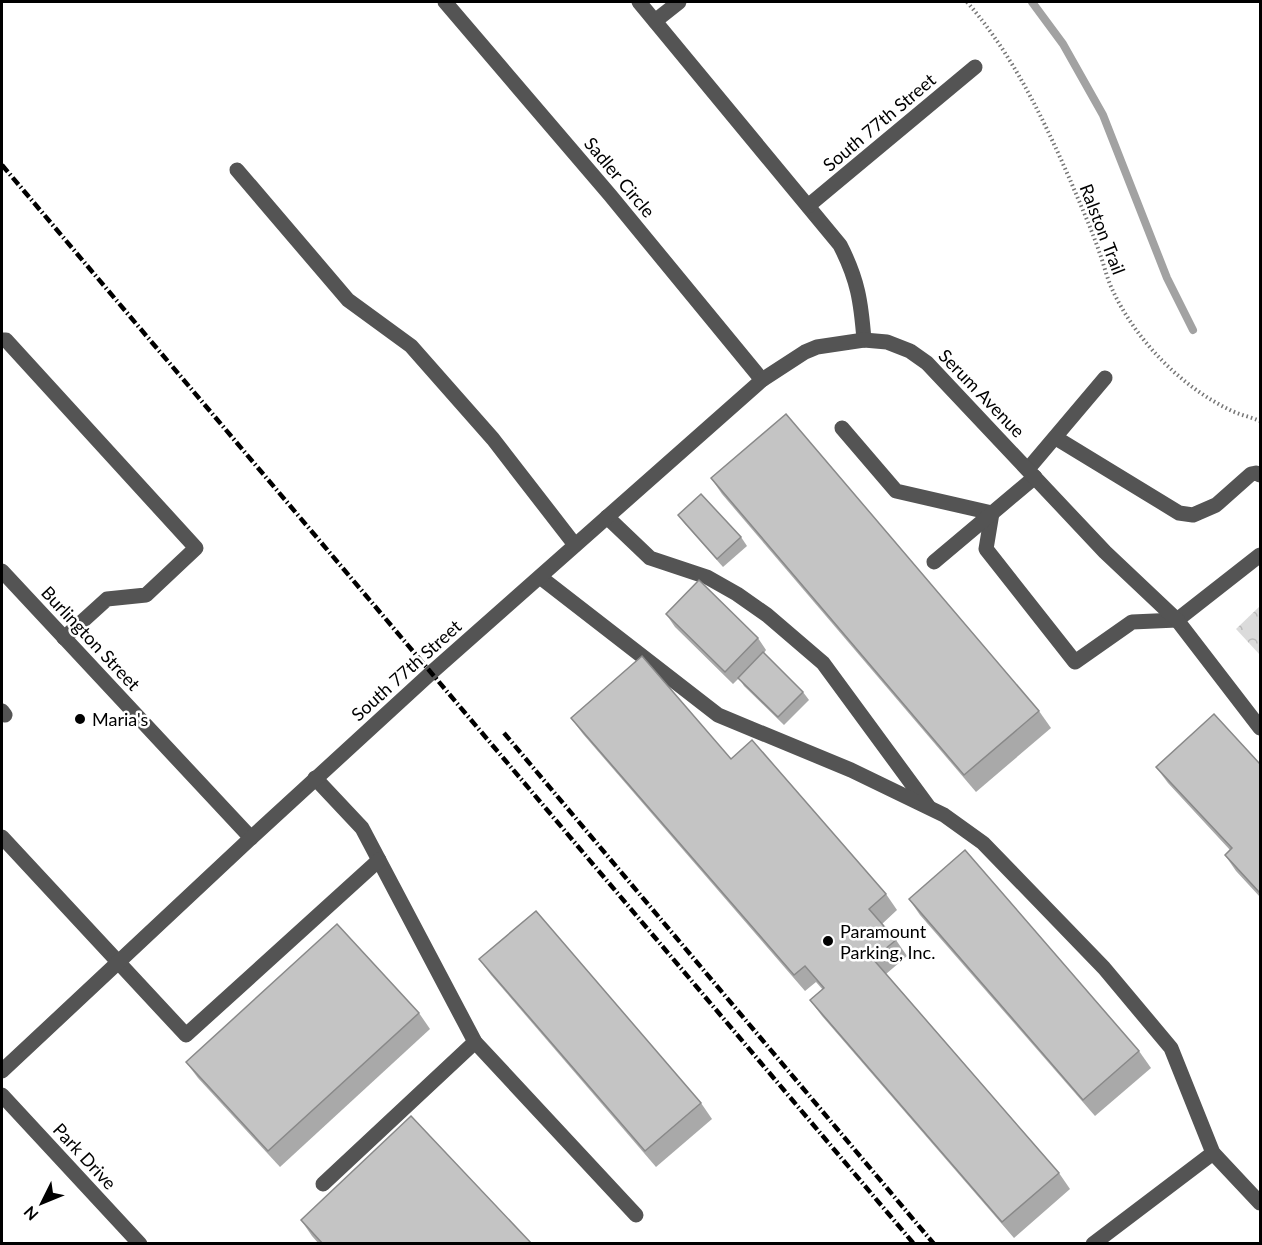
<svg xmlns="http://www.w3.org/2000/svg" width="1262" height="1245" viewBox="0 0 1262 1245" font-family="Lato,sans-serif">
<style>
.park{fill:url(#park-crowns)}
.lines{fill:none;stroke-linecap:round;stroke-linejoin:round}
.stream{stroke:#a2a2a2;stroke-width:8}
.path{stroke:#767676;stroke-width:4;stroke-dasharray:1.5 3;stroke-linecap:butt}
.minor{stroke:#545454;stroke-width:15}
.rail{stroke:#000;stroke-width:4.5;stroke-dasharray:9 3 1.5 3;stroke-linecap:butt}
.wall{fill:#a9a9a9}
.building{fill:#c4c4c4;stroke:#898989;stroke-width:1.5}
.poi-dot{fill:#000;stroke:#fff;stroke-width:2}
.labels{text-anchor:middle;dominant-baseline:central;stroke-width:5;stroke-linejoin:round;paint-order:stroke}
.street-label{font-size:18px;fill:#000;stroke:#fff}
.poi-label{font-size:18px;fill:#000;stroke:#fff;text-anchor:start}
</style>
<defs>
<pattern id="park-crowns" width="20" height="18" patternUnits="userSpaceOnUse" patternTransform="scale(1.5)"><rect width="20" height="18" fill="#dbdbdb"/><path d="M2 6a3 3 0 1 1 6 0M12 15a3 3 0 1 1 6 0" fill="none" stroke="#bababa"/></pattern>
</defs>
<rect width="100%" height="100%" fill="#fff"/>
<polygon class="park" points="1260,606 1260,655 1236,629"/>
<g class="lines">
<polyline class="stream" points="1032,2 1063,44 1103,115 1167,278 1193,330"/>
<path class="path" d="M967,2c46,53 76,116 104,180 10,24 21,48 29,72 4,11 7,24 12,35 23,50 68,97 118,121 10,5 21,7 30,11"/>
<g class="minor">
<polyline points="445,2 610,195 762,380"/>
<path d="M639,2l201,243c18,35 21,57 24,95"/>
<polyline points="655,21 679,2"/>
<polyline points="237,170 348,300 411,346 493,439 575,545"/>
<polyline points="808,206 975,67"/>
<polyline points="2,340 6,340 196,548 146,595 107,599 64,638"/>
<polyline points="842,428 896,491 992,513 986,549 1075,662 1132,622 1177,620"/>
<polyline points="1056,438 1179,513 1193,515 1216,505 1251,474 1256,473 1260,475"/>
<polyline points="1028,469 1105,378"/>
<polyline points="607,517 650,558 707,577 737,594 767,615 823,663 928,806"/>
<polyline points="934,562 1035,477"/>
<polyline points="2,571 251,838"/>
<polyline points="540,577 718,715 851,770 944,815 983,843 1104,968 1171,1048 1213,1153 1260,1203"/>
<polyline points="1177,620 1260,555"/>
<polyline points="2,711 5,715"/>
<polyline points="315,778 362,828 475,1042 636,1215"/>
<polyline points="2,837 186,1035 379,860"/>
<polyline points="2,1071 251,838 432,672 762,380 805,352 817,347 864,340 887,342 910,351 927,363 1105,552 1177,620 1260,728"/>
<polyline points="2,1095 140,1244"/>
<polyline points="323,1184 475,1042"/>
<polyline points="1093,1244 1213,1153"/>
</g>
<g class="rail">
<polyline points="2,165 914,1244"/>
<polyline points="504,733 934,1244"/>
</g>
</g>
<g class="wall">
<polygon points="711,478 1039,711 1051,728 976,792 722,494"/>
<polygon points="678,515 741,537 747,546 723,567 684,523"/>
<polygon points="666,614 758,638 766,650 764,653 803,692 809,700 784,725 744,686 739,678 733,684 675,627"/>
<polygon points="571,718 731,759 886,894 897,910 882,924 896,940 907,956 886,974 1059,1173 1070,1189 1014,1238 822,1016 810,1000 823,990 816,982 805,991 583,734"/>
<polygon points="1260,764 1260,897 1236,871 1225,855 1230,850 1168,783 1156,767"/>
<polygon points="909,899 1139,1051 1151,1068 1095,1116 920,915"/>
<polygon points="479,959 701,1103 712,1119 656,1167 491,975"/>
<polygon points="419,1013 430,1029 280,1167 198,1078 186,1062"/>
<polygon points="301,1220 532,1244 319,1244 312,1236"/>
</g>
<g class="building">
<polygon points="786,414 1039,711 964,775 711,478"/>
<polygon points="701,494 741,537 717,559 678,515"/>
<polygon points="699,580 758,638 725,672 666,614"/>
<polygon points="763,652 803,692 778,717 738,678"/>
<polygon points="642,656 731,759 752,740 886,894 869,909 896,940 873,959 1059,1173 1002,1222 810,1000 824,988 805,966 794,975 571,718"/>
<polygon points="1214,714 1260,764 1260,893 1225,855 1232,848 1156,767"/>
<polygon points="965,850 1139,1051 1083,1100 909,899"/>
<polygon points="536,911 701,1103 645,1151 479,959"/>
<polygon points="337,924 419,1013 268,1151 186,1062"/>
<polygon points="411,1116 532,1244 323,1244 301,1220"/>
</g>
<g class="poi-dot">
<circle cx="80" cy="719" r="6"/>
<circle cx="828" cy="941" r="6"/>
</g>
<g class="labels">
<g class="street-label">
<text transform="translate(879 122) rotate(-40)">South 77th Street</text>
<text transform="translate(620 177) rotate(50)">Sadler Circle</text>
<text transform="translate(1103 229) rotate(69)">Ralston Trail</text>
<text transform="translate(982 393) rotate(46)">Serum Avenue</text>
<text transform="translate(91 638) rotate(47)">Burlington Street</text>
<text transform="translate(406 670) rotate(-42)">South 77th Street</text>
<text transform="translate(85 1156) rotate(47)">Park Drive</text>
</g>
<g class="poi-label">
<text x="92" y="719">Maria's</text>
<text x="840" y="931">Paramount<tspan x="840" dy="21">Parking, Inc.</tspan></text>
</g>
</g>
<rect width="1262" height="1245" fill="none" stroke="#000000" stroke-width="6"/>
<g transform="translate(42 1203) rotate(227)" stroke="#ffffff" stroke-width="4.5" paint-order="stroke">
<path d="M0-4.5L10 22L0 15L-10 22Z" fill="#000000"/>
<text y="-9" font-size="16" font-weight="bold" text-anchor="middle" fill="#000000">N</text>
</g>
</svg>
